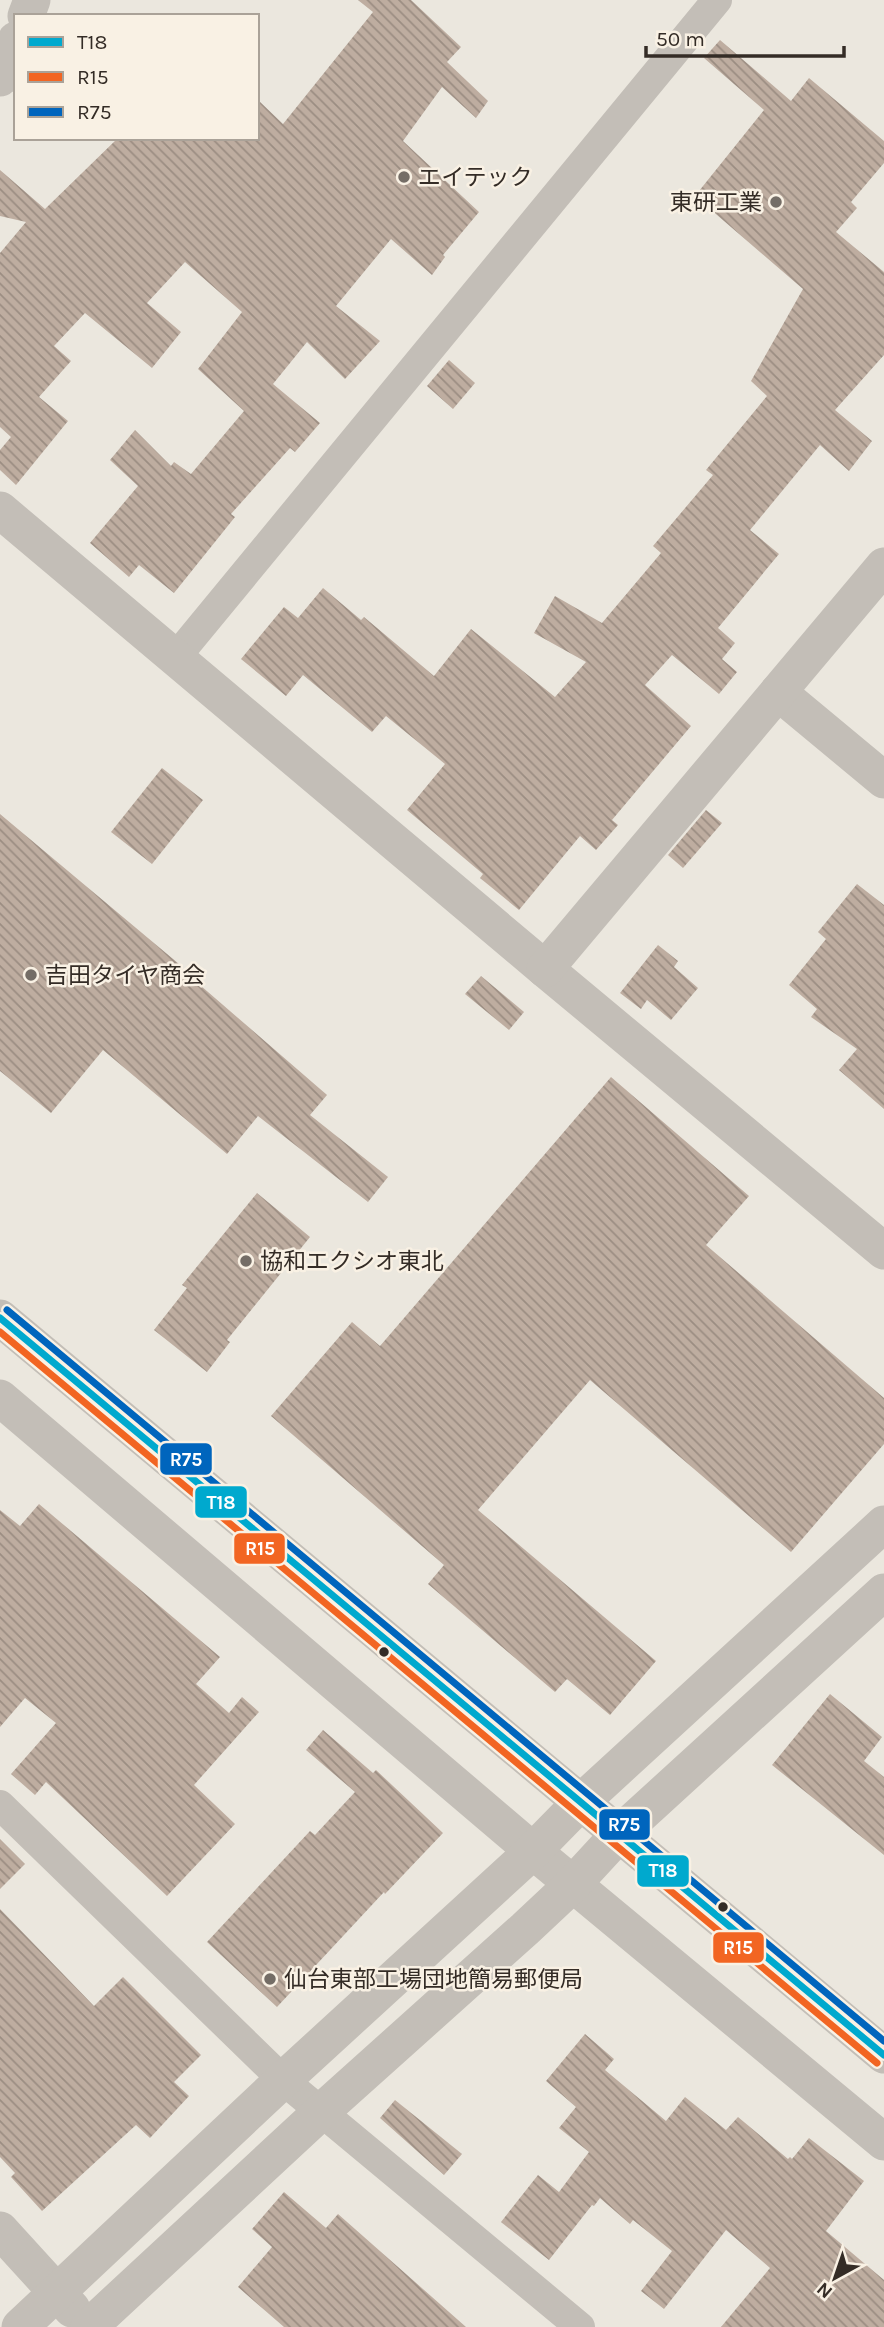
<svg xmlns="http://www.w3.org/2000/svg" width="884" height="2327" viewBox="0 0 884 2327" font-family="Karla,'Noto Sans JP',sans-serif">
<style>
.building{fill:url(#building-back-hatch)}
.lines{fill:none;stroke-linecap:round;stroke-linejoin:round}
.minor{stroke:#c3beb7;stroke-width:30}
.tertiary{stroke:#c3beb7;stroke-width:37}
.bus-1-casing{stroke:#f9f1e4;stroke-width:12}
.bus-2-casing{stroke:#f9f1e4;stroke-width:12}
.bus-3-casing{stroke:#f9f1e4;stroke-width:12}
.bus-1{stroke:#00a9ce;stroke-width:7}
.bus-2{stroke:#f26522;stroke-width:7}
.bus-3{stroke:#0065bd;stroke-width:7}
.poi-dot{fill:#746d66;stroke:#f9f1e4;stroke-width:2.5}
.bus-dot{fill:#342c26;stroke:#f9f1e4;stroke-width:2.5}
.labels{text-anchor:middle;dominant-baseline:central;stroke-width:5;stroke-linejoin:round;paint-order:stroke}
.poi-label{font-size:23px;fill:#342c26;stroke:#f9f1e4;text-anchor:start}
.line-badge{stroke:#f9f1e4;stroke-width:2.5}
.badge-label{font-size:19px;text-anchor:middle;font-weight:bold;fill:#fff}
</style>
<defs>
<pattern id="building-back-hatch" width="6" height="6" patternUnits="userSpaceOnUse" patternTransform="scale(1.75)"><rect width="6" height="6" fill="#beada0"/><path d="M-1 5l2 2M0 0l6 6M5-1l2 2" fill="none" stroke="#9b8d82"/></pattern>
</defs>
<rect width="100%" height="100%" fill="#ebe7de"/>
<g class="building">
<polygon points="358,0 411,0 461,47 447,62 488,101 476,118 442,87 403,141 479,212 443,255 445,257 432,275 391,239 336,306 380,341 345,379 307,342 273,384 320,423 295,452 290,448 231,514 235,517 174,593 139,565 129,577 90,543 138,486 110,460 135,430 171,466 174,462 191,474 244,411 198,369 242,312 185,262 147,303 181,332 152,368 85,313 54,346 71,361 39,397 68,421 16,485 0,470 0,450 11,437 0,427 0,253 26,222 0,216 0,170 45,209 118,138 257,138 257,99 283,124 373,12"/>
<polygon points="720,40 791,101 809,78 884,141 884,163 851,202 857,208 836,232 884,272 884,355 835,410 872,441 849,471 820,445 750,530 779,554 718,628 735,643 722,659 737,672 719,694 672,655 645,685 691,726 612,820 618,825 596,850 580,836 519,910 480,878 483,874 407,810 445,764 386,716 372,732 303,675 286,696 241,659 284,607 298,618 323,588 361,620 364,617 434,676 471,629 555,697 586,662 534,633 555,596 602,623 661,553 653,546 713,475 706,470 767,396 751,381 803,289 695,196 764,110 704,58"/>
<polygon points="449,360 475,383 453,409 427,386"/>
<polygon points="162,768 203,800 152,864 111,832"/>
<polygon points="706,810 722,823 683,868 668,855"/>
<polygon points="0,814 179,964 178,966 327,1095 310,1115 388,1177 368,1202 258,1116 227,1154 103,1050 51,1113 0,1071"/>
<polygon points="857,884 884,905 884,1109 839,1070 857,1049 811,1017 817,1009 789,985 826,939 818,932"/>
<polygon points="658,945 678,961 674,967 698,988 671,1020 647,1000 641,1009 620,993"/>
<polygon points="481,976 524,1012 509,1030 465,994"/>
<polygon points="611,1077 749,1196 706,1245 884,1398 884,1444 791,1552 590,1380 478,1510 656,1661 610,1715 567,1679 555,1692 428,1584 444,1565 271,1416 352,1322 380,1346"/>
<polygon points="257,1193 310,1237 227,1340 230,1342 207,1372 154,1330 187,1288 182,1285"/>
<polygon points="39,1504 220,1657 196,1684 229,1713 242,1697 259,1712 194,1785 235,1824 167,1896 46,1782 35,1795 11,1774 56,1723 25,1698 0,1727 0,1510 20,1526"/>
<polygon points="830,1694 882,1737 864,1761 884,1777 884,1855 772,1765"/>
<polygon points="323,1730 373,1773 376,1770 443,1833 385,1894 384,1892 277,2007 207,1942 310,1831 315,1835 355,1792 306,1750"/>
<polygon points="0,1839 25,1864 0,1889"/>
<polygon points="0,1909 94,2006 123,1977 201,2055 174,2082 189,2096 150,2138 136,2125 42,2211 11,2177 15,2173 0,2157"/>
<polygon points="585,2034 614,2059 605,2070 666,2121 685,2097 726,2130 738,2117 788,2159 790,2157 792,2159 809,2138 864,2181 826,2231 884,2280 884,2327 721,2327 770,2268 726,2230 664,2309 641,2291 672,2251 633,2220 630,2224 600,2198 594,2206 592,2205 549,2260 501,2222 538,2175 559,2192 589,2152 559,2128 576,2107 546,2081"/>
<polygon points="395,2100 462,2154 444,2175 380,2118"/>
<polygon points="284,2192 326,2228 338,2214 466,2327 284,2327 238,2287 272,2247 252,2229"/>
</g>
<g class="lines">
<g class="minor">
<polyline points="176,657 717,0"/>
<polyline points="0,1805 283,2080 580,2327"/>
</g>
<g class="tertiary">
<polyline points="26,16 32,0"/>
<polyline points="0,78 16,40"/>
<polyline points="0,510 545,969 884,1251"/>
<polyline points="778,692 884,780"/>
<polyline points="545,969 884,566"/>
<polyline points="0,1318 884,2055"/>
<polyline points="0,1398 533,1851 884,2142"/>
<polyline points="0,2230 72,2309"/>
<polyline points="20,2327 283,2080 533,1851 581,1802 884,1524"/>
<polyline points="89,2327 322,2111 525,1929 573,1884 620,1833 884,1592"/>
</g>
<g class="bus-1-casing">
<polyline id="bus-1" points="0,1318 884,2055"/>
</g>
<g class="bus-2-casing">
<polyline id="bus-2" points="0,1332 877,2063"/>
</g>
<g class="bus-3-casing">
<polyline id="bus-3" points="7,1310 884,2041"/>
</g>
<use href="#bus-1" class="bus-1"/>
<use href="#bus-2" class="bus-2"/>
<use href="#bus-3" class="bus-3"/>
</g>
<g class="poi-dot">
<circle cx="404" cy="177" r="7"/>
<circle cx="776" cy="202" r="7"/>
<circle cx="31" cy="975" r="7"/>
<circle cx="246" cy="1261" r="7"/>
<circle cx="270" cy="1979" r="7"/>
</g>
<g class="bus-dot">
<circle cx="384" cy="1652" r="6"/>
<circle cx="723" cy="1907" r="6"/>
</g>
<g class="labels">
<g class="poi-label">
<text x="418" y="177">エイテック</text>
<text x="762" y="202" text-anchor="end">東研工業</text>
<text x="45" y="975">吉田タイヤ商会</text>
<text x="260" y="1261">協和エクシオ東北</text>
<text x="284" y="1979">仙台東部工場団地簡易郵便局</text>
</g>
</g>
<g class="line-badge">
<rect x="159" y="1442" width="54" height="34" rx="7" fill="#0065bd"/>
<rect x="194" y="1485" width="54" height="34" rx="7" fill="#00a9ce"/>
<rect x="233" y="1532" width="53" height="33" rx="7" fill="#f26522"/>
<rect x="598" y="1808" width="53" height="33" rx="7" fill="#0065bd"/>
<rect x="636" y="1854" width="54" height="34" rx="7" fill="#00a9ce"/>
<rect x="712" y="1931" width="53" height="33" rx="7" fill="#f26522"/>
</g>
<g class="badge-label">
<text x="186" y="1466">R75</text>
<text x="221" y="1509">T18</text>
<text x="260" y="1555">R15</text>
<text x="624" y="1831">R75</text>
<text x="663" y="1877">T18</text>
<text x="738" y="1954">R15</text>
</g>
<rect x="14" y="14" width="245" height="126" fill="#f9f1e4" stroke="#aaa298" stroke-width="2"/>
<rect x="28" y="37" width="35" height="10" fill="#00a9ce" stroke="#aaa298" stroke-width="2"/>
<text x="77" y="49" font-size="21" fill="#342c26">T18</text>
<rect x="28" y="72" width="35" height="10" fill="#f26522" stroke="#aaa298" stroke-width="2"/>
<text x="77" y="84" font-size="21" fill="#342c26">R15</text>
<rect x="28" y="107" width="35" height="10" fill="#0065bd" stroke="#aaa298" stroke-width="2"/>
<text x="77" y="119" font-size="21" fill="#342c26">R75</text>
<g transform="translate(835 2278) rotate(220)" stroke="#f9f1e4" stroke-width="5" paint-order="stroke">
<path d="M0-5L12 26L0 18L-12 26Z" fill="#342c26"/>
<text y="-10" font-size="19" font-weight="bold" text-anchor="middle" fill="#342c26">N</text>
</g>
<path d="M646 46v10h198v-10" fill="none" stroke="#342c26" stroke-width="3.5"/>
<text x="656" y="46" font-size="21" fill="#342c26" stroke="#f9f1e4" stroke-width="5" paint-order="stroke">50 m</text>
</svg>
